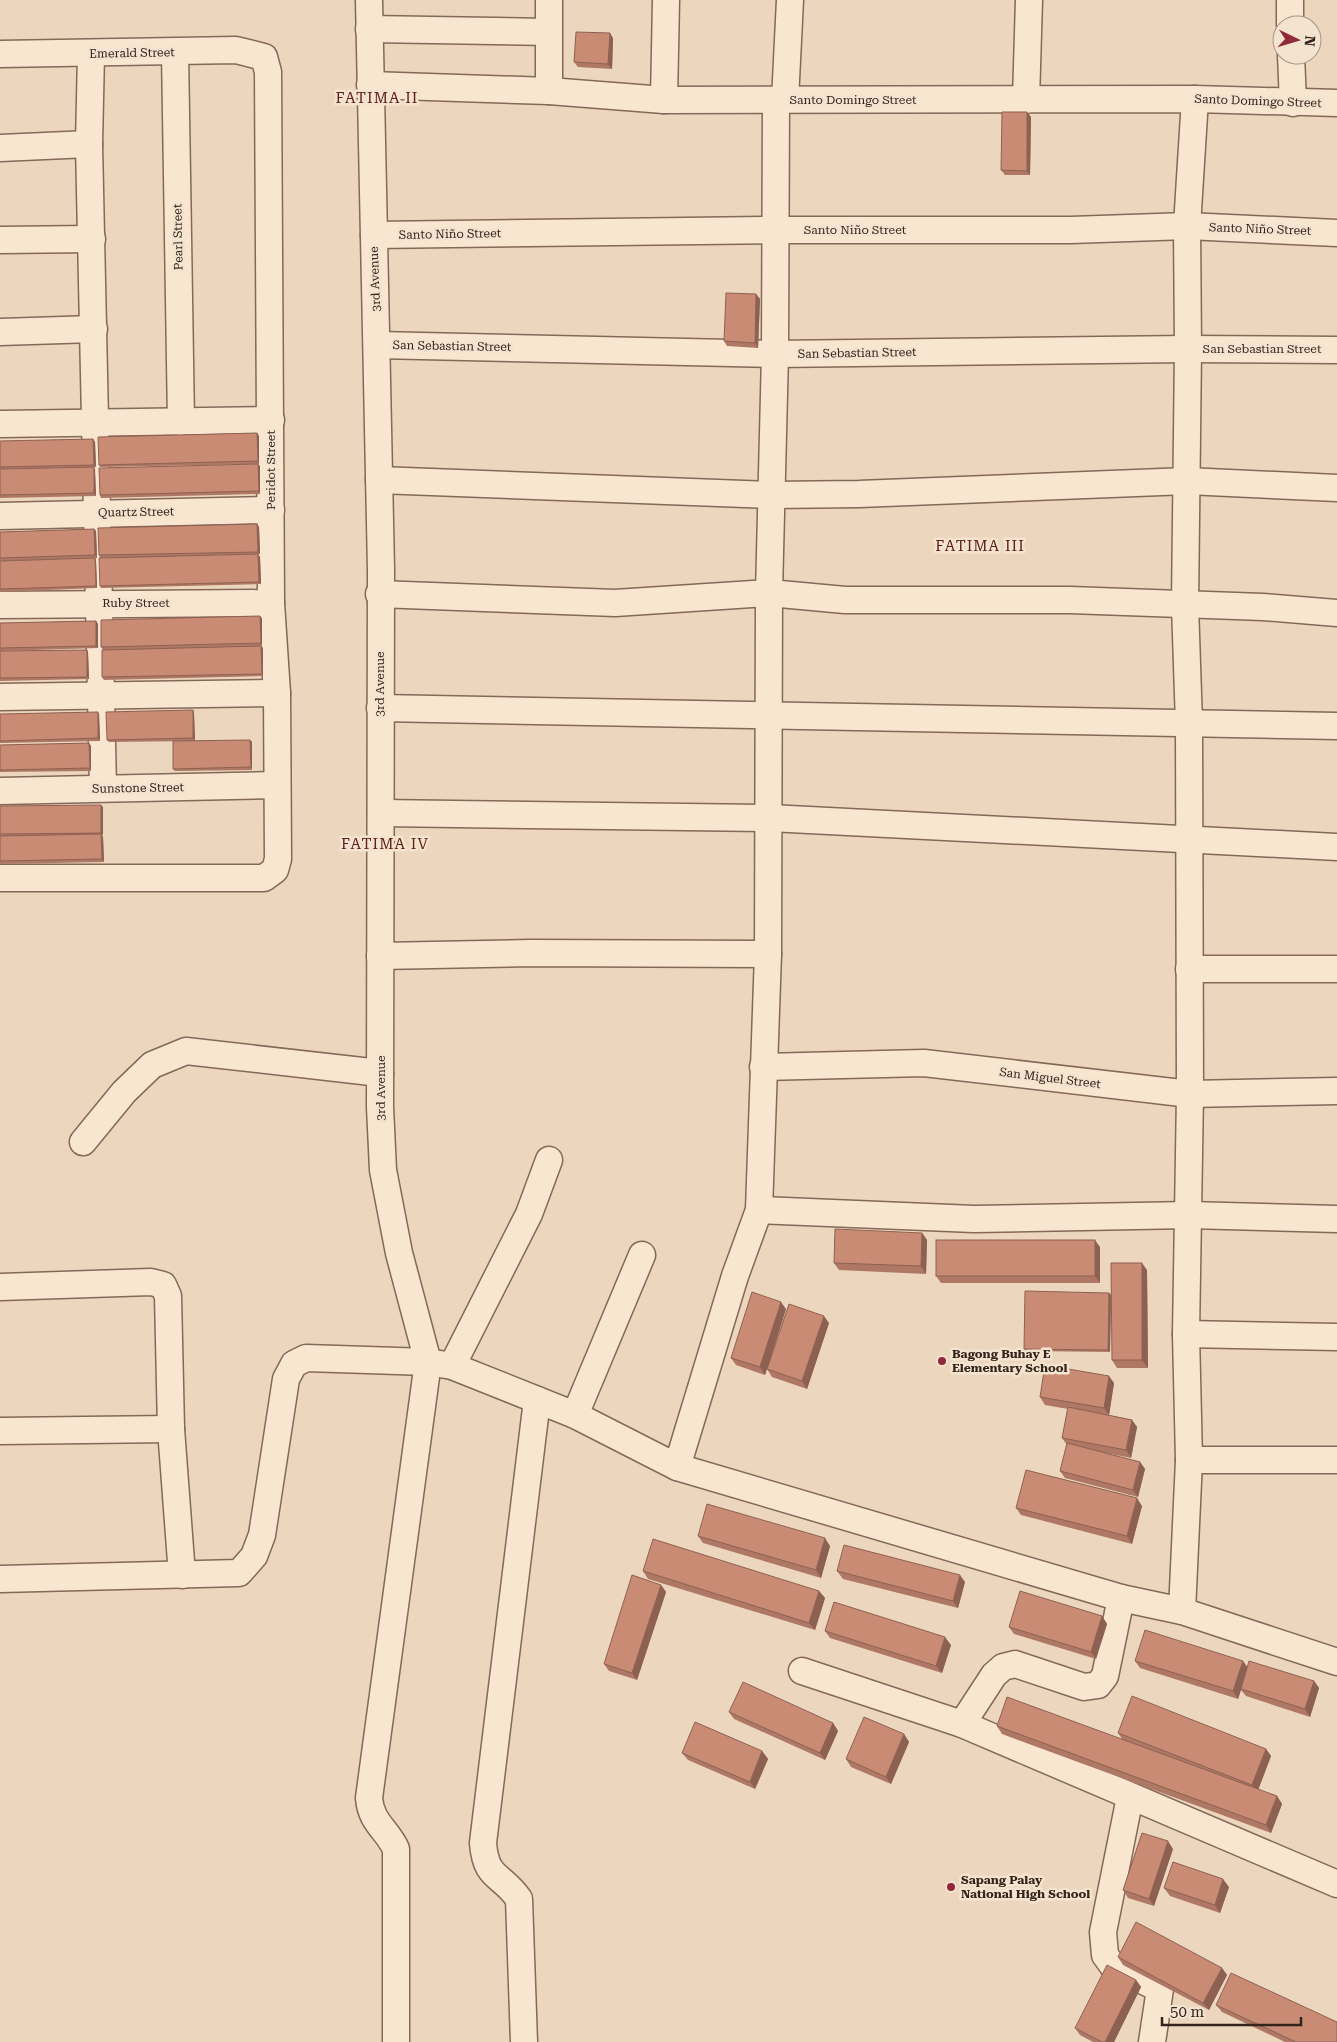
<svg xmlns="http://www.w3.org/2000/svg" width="1337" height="2042" viewBox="0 0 1337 2042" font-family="'Roboto Serif',serif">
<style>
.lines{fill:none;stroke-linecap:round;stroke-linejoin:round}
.minor-casing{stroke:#846858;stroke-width:29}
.minor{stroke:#f8e6d1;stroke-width:26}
.wall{fill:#ae7865}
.shaded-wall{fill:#8d6152}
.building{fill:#ca8b75;stroke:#8d6152}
.poi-dot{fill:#91293b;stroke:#f4e3ce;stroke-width:2}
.labels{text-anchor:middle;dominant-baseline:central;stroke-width:5;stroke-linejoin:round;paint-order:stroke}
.street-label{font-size:12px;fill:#34241c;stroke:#f4e3ce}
.poi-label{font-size:12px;font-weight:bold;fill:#34241c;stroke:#f4e3ce;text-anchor:start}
.quarter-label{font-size:15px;letter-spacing:1px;fill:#5f201c;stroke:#f4e3ce}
</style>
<rect width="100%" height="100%" fill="#ecd7be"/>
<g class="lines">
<g class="minor-casing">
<g id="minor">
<path d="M369,0l12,570 -1,537 3,63 16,83 29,109 -59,436c2,25 18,31 27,51v193"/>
<polyline points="1290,0 1290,25"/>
<polyline points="369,29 548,32"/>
<polyline points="175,52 181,422"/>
<polyline points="0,54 236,50 264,57 268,72 271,603 277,693 278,859 275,870 264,878 0,878"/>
<polyline points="91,54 89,144 103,788"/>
<polyline points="1291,55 1293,103"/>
<polyline points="370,85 549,91 664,100 1195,99 1337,103"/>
<polyline points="549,91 549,0"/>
<polyline points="664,100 666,0"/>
<polyline points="785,100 790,0"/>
<polyline points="1026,100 1029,0"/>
<polyline points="0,148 89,144"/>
<polyline points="374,235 774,230 1071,230 1187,226 1337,233"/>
<polyline points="0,240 92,239"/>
<polyline points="0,332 94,329"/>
<polyline points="377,345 775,354 1188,349 1337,350"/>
<polyline points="0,424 271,420"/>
<polyline points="379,480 772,495 859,494 1187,481 1337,488"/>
<polyline points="0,516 271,510"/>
<polyline points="379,594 615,603 769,593 845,600 1070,600 1263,607 1337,613"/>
<polyline points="0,605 271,603"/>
<polyline points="0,697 277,693"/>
<polyline points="380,708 1337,726"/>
<polyline points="0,791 276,785"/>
<polyline points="381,813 770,818 1337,847"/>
<polyline points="380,956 530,953 768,954"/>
<polyline points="1189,969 1337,969"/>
<polyline points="763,1067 924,1063 1190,1094 1337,1091"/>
<polyline points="83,1142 124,1092 152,1065 186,1051 380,1073"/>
<polyline points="759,1210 974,1219 1189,1215 1337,1219"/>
<polyline points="0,1287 151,1282 163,1285 168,1296 171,1429 182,1575"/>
<polyline points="1186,1334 1337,1337"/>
<polyline points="452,1366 529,1214 549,1160"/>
<polyline points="575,1415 642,1255"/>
<polyline points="0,1431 171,1429"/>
<polyline points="1189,1460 1337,1460"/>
<polyline points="677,1467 735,1276 759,1210 768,954 769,593 775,354 776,100"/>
<polyline points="0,1579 239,1573 254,1556 262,1535 286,1379 294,1364 306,1358 428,1362 452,1366 575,1415 677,1467 1121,1598 1182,1611 1337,1662"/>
<polyline points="1182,1611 1189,1460 1186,1334 1190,1094 1189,724 1185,605 1188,349 1187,226 1195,99"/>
<polyline points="802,1671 962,1724 1337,1884"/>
<polyline points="962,1724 994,1675 1003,1667 1015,1664 1084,1687 1098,1685 1105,1676 1121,1598"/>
<polyline points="1130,1797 1103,1932 1105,1955 1113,1966 1160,1989 1152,2042"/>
<path d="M524,2042l-5,-143c-18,-26 -33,-19 -36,-56l54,-443"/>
</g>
</g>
<use href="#minor" class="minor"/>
</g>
<g class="wall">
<polygon points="613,38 612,69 578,67 574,62"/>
<polygon points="1027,112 1031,117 1030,175 1005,175 1001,170"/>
<polygon points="756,294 760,299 758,348 727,346 724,341"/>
<polygon points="257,433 259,436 259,464 100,467 99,465"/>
<polygon points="93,439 95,442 96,467 0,469 0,441"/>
<polygon points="260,466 260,494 101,498 100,495"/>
<polygon points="94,467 95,470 96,496 0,498 0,469"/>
<polygon points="257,524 259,527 260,554 258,554 260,557 261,584 101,588 100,586 100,558 99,555"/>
<polygon points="94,529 96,531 97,558 95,558 96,560 97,588 0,592 0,532"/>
<polygon points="262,618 262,646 261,646 263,648 263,676 104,680 102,677 103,650 101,647"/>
<polygon points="96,621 98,624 98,648 0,651 0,623"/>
<polygon points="87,650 88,652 89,679 0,681 0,651"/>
<polygon points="193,710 194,713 195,741 109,742 107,740"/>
<polygon points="0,714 99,714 100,741 0,743"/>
<polygon points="250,740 252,742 252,770 175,771 173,769"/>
<polygon points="89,743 91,746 91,771 0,772 0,745"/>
<polygon points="0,806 103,807 103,835 102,835 103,837 104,862 0,864"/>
<polygon points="922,1233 927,1240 926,1274 839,1270 834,1263"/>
<polygon points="1100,1247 1100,1283 941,1283 936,1276"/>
<polygon points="1147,1270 1148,1368 1117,1368 1112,1360"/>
<polygon points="1109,1293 1111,1295 1110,1352 1026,1351 1024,1349"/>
<polygon points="786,1309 771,1357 829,1323 807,1389 772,1377 767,1369 765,1375 736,1365 731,1358"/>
<polygon points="1114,1383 1109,1415 1132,1420 1137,1427 1131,1458 1101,1452 1140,1462 1145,1469 1138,1497 1065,1478 1060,1471 1067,1445 1062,1438 1068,1409 1045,1405 1040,1397"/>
<polygon points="1142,1506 1132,1544 1021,1515 1016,1508"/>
<polygon points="698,1536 830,1546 821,1578 703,1543"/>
<polygon points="643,1571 819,1591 825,1598 815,1630 648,1579"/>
<polygon points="837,1571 965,1582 958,1608 843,1579"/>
<polygon points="661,1585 666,1592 637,1680 609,1671 604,1664"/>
<polygon points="1102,1616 1107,1624 1096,1659 1014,1634 1009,1627"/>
<polygon points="825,1631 951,1645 942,1673 830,1638"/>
<polygon points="1135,1661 1247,1668 1314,1681 1319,1688 1310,1717 1246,1696 1241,1690 1238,1699 1140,1668"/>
<polygon points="729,1712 833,1723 838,1731 825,1760 734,1719"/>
<polygon points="997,1726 1123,1740 1118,1733 1266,1749 1271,1756 1258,1790 1277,1796 1282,1804 1271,1833 1002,1734"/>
<polygon points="904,1734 909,1742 891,1784 851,1767 846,1759"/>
<polygon points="762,1751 768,1759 755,1789 688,1760 682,1753"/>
<polygon points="1173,1849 1154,1906 1128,1898 1123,1890"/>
<polygon points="1229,1887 1220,1913 1170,1896 1164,1888"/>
<polygon points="1118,1957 1222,1968 1227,1975 1209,2010 1123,1965"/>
<polygon points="1136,1980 1141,1987 1114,2042 1093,2042 1080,2035 1075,2028"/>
<polygon points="1216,2005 1337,2042 1285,2042 1222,2012"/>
</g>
<g class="shaded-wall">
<polygon points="610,33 613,38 612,69 608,64"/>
<polygon points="1027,112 1031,117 1030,175 1027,171"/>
<polygon points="756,294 760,299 758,348 755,343"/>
<polygon points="257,433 259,436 259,464 258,461"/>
<polygon points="93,439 95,442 96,467 94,465"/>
<polygon points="258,464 260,466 260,494 259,491"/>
<polygon points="94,467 95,470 96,496 94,493"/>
<polygon points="257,524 259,527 260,554 258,552"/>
<polygon points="94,529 96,531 97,558 95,555"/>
<polygon points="258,554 260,557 261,584 259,582"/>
<polygon points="95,558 96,560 97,588 96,586"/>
<polygon points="260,616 262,618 262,646 261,643"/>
<polygon points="96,621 98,624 98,648 96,646"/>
<polygon points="261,646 263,648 263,676 262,674"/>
<polygon points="87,650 88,652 89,679 87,677"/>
<polygon points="193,710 194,713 195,741 193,738"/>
<polygon points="98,712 99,714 100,741 98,738"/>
<polygon points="250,740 252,742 252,770 251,767"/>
<polygon points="89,743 91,746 91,771 90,768"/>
<polygon points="101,805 103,807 103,835 101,833"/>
<polygon points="101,834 103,837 104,862 102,859"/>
<polygon points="922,1233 927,1240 926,1274 921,1266"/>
<polygon points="1095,1240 1100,1247 1100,1283 1095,1276"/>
<polygon points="1142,1263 1147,1270 1148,1368 1142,1360"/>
<polygon points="1109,1293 1111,1295 1110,1352 1108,1350"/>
<polygon points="781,1302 786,1309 765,1375 760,1367"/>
<polygon points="824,1316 829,1323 807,1389 802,1381"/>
<polygon points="1109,1376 1114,1383 1109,1415 1104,1408"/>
<polygon points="1132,1420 1137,1427 1131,1458 1126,1450"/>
<polygon points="1140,1462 1145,1469 1138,1497 1133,1490"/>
<polygon points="1137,1498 1142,1506 1132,1544 1127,1536"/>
<polygon points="825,1538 830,1546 821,1578 816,1570"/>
<polygon points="960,1575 965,1582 958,1608 953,1601"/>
<polygon points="661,1585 666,1592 637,1680 632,1673"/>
<polygon points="819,1591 825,1598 815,1630 809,1623"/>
<polygon points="1102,1616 1107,1624 1096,1659 1091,1652"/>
<polygon points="945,1637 951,1645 942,1673 936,1666"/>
<polygon points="1243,1661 1248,1668 1238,1699 1233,1691"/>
<polygon points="1314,1681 1319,1688 1310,1717 1305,1709"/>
<polygon points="833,1723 838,1731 825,1760 820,1753"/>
<polygon points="904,1734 909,1742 891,1784 886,1777"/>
<polygon points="1266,1749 1271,1756 1257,1793 1252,1785"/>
<polygon points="762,1751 768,1759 755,1789 750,1782"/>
<polygon points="1277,1796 1282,1804 1271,1833 1266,1825"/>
<polygon points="1168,1841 1173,1849 1154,1906 1149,1899"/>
<polygon points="1223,1879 1229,1887 1220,1913 1215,1905"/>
<polygon points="1222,1968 1227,1975 1209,2010 1203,2003"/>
<polygon points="1136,1980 1141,1987 1114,2042 1105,2042"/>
</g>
<g class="building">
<polygon points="576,32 610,33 608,64 574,62"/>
<polygon points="1002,112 1027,112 1027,171 1001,170"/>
<polygon points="726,293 756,294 755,343 724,341"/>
<polygon points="257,433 258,461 99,465 98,437"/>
<polygon points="93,439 94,465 0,467 0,441"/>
<polygon points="258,464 259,491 100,495 99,468"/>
<polygon points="94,467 94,493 0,495 0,469"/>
<polygon points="257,524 258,552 99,555 98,528"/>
<polygon points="94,529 95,555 0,558 0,532"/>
<polygon points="258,554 259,582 100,586 99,558"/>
<polygon points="95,558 96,586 0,589 0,561"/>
<polygon points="260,616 261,643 101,647 101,620"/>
<polygon points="96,621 96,646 0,648 0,623"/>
<polygon points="261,646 262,674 102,677 102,650"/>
<polygon points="87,650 87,677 0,678 0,651"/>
<polygon points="193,710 193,738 107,740 106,712"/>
<polygon points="98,712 98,738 0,741 0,714"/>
<polygon points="250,740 251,767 173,769 173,741"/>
<polygon points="89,743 90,768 0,770 0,745"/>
<polygon points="101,805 101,833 0,834 0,806"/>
<polygon points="101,834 102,859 0,861 0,836"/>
<polygon points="835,1229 922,1233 921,1266 834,1263"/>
<rect x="936" y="1240" width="159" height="36"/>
<polygon points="1111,1263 1142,1263 1142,1360 1112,1360"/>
<polygon points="1025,1291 1109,1293 1108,1350 1024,1349"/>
<polygon points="752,1292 781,1302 760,1367 731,1358"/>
<polygon points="789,1304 824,1316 802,1381 767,1369"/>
<polygon points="1045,1365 1109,1376 1104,1408 1040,1397"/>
<polygon points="1068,1407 1132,1420 1126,1450 1062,1438"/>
<polygon points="1067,1443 1140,1462 1133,1490 1060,1471"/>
<polygon points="1026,1470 1137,1498 1127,1536 1016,1508"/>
<polygon points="707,1504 825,1538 816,1570 698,1536"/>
<polygon points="653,1539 819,1591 809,1623 643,1571"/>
<polygon points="844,1545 960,1575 953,1601 837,1571"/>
<polygon points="632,1575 661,1585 632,1673 604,1664"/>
<polygon points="1020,1591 1102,1616 1091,1652 1009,1627"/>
<polygon points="834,1602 945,1637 936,1666 825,1631"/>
<polygon points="1145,1630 1243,1661 1233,1691 1135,1661"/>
<polygon points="1249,1661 1314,1681 1305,1709 1241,1689"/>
<polygon points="743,1682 833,1723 820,1753 729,1712"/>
<polygon points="1132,1696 1266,1749 1252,1785 1118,1733"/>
<polygon points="1007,1697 1277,1796 1266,1825 997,1726"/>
<polygon points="864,1717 904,1734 886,1777 846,1759"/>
<polygon points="695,1722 762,1751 750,1782 682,1753"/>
<polygon points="1142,1833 1168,1841 1149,1899 1123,1890"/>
<polygon points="1173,1862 1223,1879 1215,1905 1164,1888"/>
<polygon points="1136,1922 1222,1968 1203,2003 1118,1957"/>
<polygon points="1107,1965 1136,1980 1105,2042 1102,2042 1075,2028"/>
<polygon points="1231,1973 1337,2022 1337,2042 1296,2042 1216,2005"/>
</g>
<g class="poi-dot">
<circle cx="942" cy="1361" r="5"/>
<circle cx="951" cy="1887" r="5"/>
</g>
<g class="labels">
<g class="street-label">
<text transform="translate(132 53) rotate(-1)">Emerald Street</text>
<text x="853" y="100">Santo Domingo Street</text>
<text transform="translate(1258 101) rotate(2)">Santo Domingo Street</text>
<text transform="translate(1260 229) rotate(2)">Santo Niño Street</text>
<text x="855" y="230">Santo Niño Street</text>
<text transform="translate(450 234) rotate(-1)">Santo Niño Street</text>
<text transform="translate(178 237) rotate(-91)">Pearl Street</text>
<text transform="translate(375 279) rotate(-92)">3rd Avenue</text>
<text transform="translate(452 346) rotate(1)">San Sebastian Street</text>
<text x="1262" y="349">San Sebastian Street</text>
<text transform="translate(857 353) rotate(-1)">San Sebastian Street</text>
<text transform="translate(271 470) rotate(-90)">Peridot Street</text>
<text transform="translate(136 512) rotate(-1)">Quartz Street</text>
<text x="136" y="603">Ruby Street</text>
<text transform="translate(380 684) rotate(-90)">3rd Avenue</text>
<text transform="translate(138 788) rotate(-1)">Sunstone Street</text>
<text transform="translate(1050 1078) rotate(7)">San Miguel Street</text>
<text transform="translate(381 1088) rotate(-90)">3rd Avenue</text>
</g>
<g class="poi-label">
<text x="952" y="1354">Bagong Buhay E<tspan x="952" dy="14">Elementary School</tspan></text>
<text x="961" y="1880">Sapang Palay<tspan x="961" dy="14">National High School</tspan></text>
</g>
<g class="quarter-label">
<text x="377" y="98">FATIMA II</text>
<text x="980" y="546">FATIMA III</text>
<text x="385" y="844">FATIMA IV</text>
</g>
</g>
<g transform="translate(1297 40) rotate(95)"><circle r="24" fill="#f4e3ce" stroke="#a79787"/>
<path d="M0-4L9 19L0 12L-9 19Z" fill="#91293b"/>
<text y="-8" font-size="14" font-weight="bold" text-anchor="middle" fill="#34241c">N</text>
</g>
<path d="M1162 2017v8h139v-8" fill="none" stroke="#34241c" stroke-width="2.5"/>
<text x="1170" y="2017" font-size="15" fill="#34241c" stroke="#f4e3ce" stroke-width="4" paint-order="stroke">50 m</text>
</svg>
